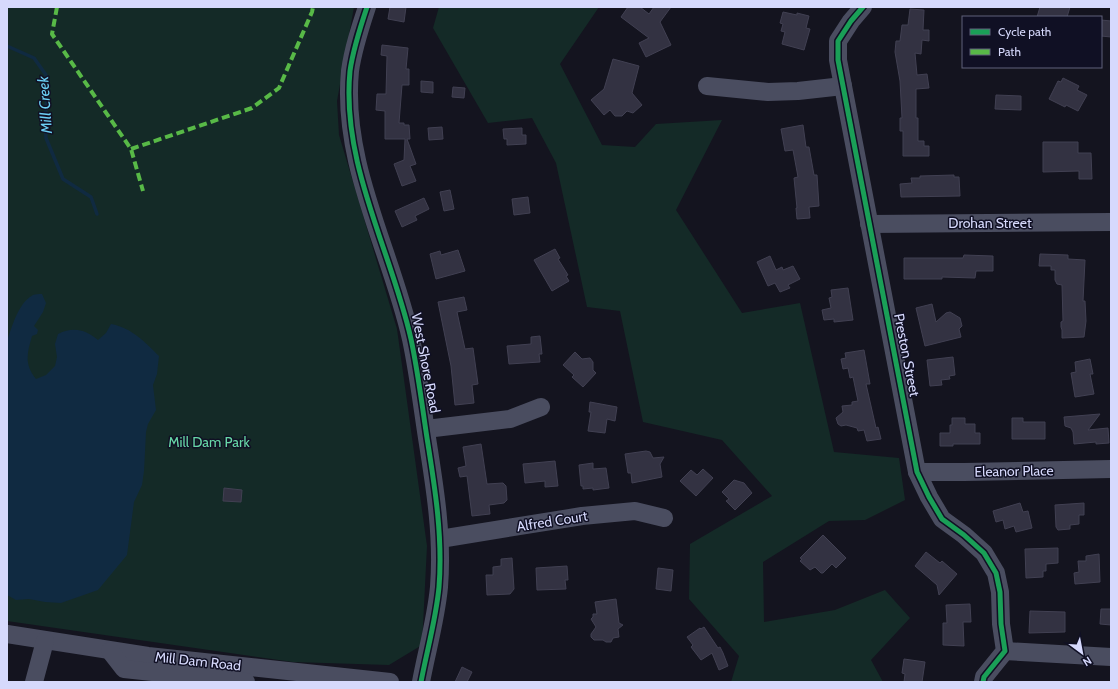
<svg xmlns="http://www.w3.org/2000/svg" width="1118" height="689" viewBox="0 0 1118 689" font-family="Cabin,sans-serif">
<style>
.green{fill:#142a27}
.water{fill:#102a41}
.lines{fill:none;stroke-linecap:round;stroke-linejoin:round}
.stream{stroke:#102a41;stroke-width:3.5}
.building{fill:#333242;stroke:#414052}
.minor{stroke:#4a4d60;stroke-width:18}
.quiet{stroke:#58b947;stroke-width:4;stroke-dasharray:8 4;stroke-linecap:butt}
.cycleway-casing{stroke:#101024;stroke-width:8}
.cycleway{stroke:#1a9f57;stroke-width:5}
.labels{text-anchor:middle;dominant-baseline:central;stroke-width:3;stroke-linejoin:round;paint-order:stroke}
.street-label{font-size:14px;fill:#d6d9fc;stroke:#101024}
.park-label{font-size:14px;fill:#67d7a7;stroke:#101024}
.water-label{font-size:15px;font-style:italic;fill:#6ccef4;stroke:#101024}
</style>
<rect width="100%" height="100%" fill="#14141f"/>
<g class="green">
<polygon points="7,7 354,7 337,101 339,135 397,329 427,546 422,645 389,665 293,662 7,621"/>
<polygon points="439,7 599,7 560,64 602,145 635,147 656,124 722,120 676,210 742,313 800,303 834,452 899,458 905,500 865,520 829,521 763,562 764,622 835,610 885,590 910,618 871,660 883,682 731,682 739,656 689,599 690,544 772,496 722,440 643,422 620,311 587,307 556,163 532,118 488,123 433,28"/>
</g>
<path class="water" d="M42,294l4,9 -3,9 -9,14 4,4 -1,4 -5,2c-5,18 -8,28 4,43l10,-4 9,-9 2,-9 -2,-13 3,-10c16,-8 28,-4 40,6l8,-7 5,-9c21,4 34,18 48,32l-2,18 -4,11 3,25 -8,14 -2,8 -2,39 -2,14 -8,17 -7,53 -29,35 -37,13 -16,-1 -16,-3 -13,1 -9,-5v-254c5,-14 11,-38 26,-46 2,-1 6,-1 9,-1z"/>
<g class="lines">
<polyline class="stream" points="7,46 34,58 46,75 47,96 45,118 46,138 63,179 91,197 97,214"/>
</g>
<g class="building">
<polygon points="390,7 406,7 404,22 388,19"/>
<polygon points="628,7 640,7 649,14 654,7 671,7 660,22 671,45 646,57 639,43 649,38 621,17"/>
<polygon points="1040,7 1070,7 1067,17 1037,17"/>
<polygon points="910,9 924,10 923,30 929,30 929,41 922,40 921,54 915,53 917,75 927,74 929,88 916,89 916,118 918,118 918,141 924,141 924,146 929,146 929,156 903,156 903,131 900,131 900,118 902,118 900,81 895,52 896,41 900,41 902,25 908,25"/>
<polygon points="783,12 797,15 797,13 809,16 806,28 810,29 804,50 782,44 785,32 781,31 783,24 780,23"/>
<polygon points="1101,20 1111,21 1111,37 1101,36"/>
<polygon points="382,45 408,48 406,69 409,69 409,85 402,85 399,123 404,123 404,125 409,125 410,139 407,139 416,164 410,166 416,181 402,186 394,164 404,160 405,139 385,139 385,111 376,110 377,94 386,94 387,56 381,55"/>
<polygon points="613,59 639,66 632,93 642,105 633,113 627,111 622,116 615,116 610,110 604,115 591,100 604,89"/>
<polygon points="1063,78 1079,86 1077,90 1087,95 1078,111 1066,105 1065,107 1049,99 1058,81 1061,82"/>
<polygon points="421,81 433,82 433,93 421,92"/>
<polygon points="453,87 465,88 464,98 452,97"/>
<polygon points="996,95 1021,96 1021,110 995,109"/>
<polygon points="803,125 806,147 809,147 814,175 817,175 819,206 809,207 810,218 797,219 796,208 797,208 794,178 798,177 793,150 785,151 781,129"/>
<polygon points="442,127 443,139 429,140 428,128"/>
<polygon points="522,128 522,135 526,135 526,144 507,145 507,139 504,139 503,129"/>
<polygon points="1043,142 1078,142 1078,153 1091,153 1092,179 1079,179 1079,171 1043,172"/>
<polygon points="954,175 954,177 959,177 960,196 901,197 900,184 912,183 911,178 920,178 920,176"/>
<polygon points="450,190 454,209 444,211 440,192"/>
<polygon points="528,197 530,213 514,215 512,199"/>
<polygon points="424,198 429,209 415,216 417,220 402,227 395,211"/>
<polygon points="555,249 560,258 558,259 568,275 566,276 569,281 552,291 534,260"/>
<polygon points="458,250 465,271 436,279 430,254 440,251 441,255"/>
<polygon points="1040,254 1068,255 1068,259 1085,260 1083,301 1085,301 1086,321 1084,337 1062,338 1062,330 1061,327 1061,322 1063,321 1062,285 1057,284 1055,280 1055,270 1051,270 1051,266 1039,266"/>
<polygon points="964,255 993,256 993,271 976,271 975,278 942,277 942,279 904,279 904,258 963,258"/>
<polygon points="770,256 776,270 782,267 783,270 793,266 800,279 788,285 790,288 780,292 775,283 768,286 757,262"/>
<polygon points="848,288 853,320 834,322 834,319 824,320 822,310 831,308 829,298 832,297 831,290"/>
<polygon points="464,297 467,310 457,312 465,349 473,348 478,384 472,385 474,403 455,405 451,366 438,302"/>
<polygon points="932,304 936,322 946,313 950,312 960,318 962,326 959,329 961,337 925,346 916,308"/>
<polygon points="540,336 542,354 539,354 540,362 509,364 507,346 531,344 531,337"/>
<polygon points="864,350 870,384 866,384 876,428 878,427 881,439 867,441 864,430 858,431 857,428 846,425 841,426 838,424 836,418 843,412 842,406 852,405 852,402 858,401 853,377 850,378 848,368 843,369 841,359 846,358 845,353"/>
<polygon points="575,352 582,359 590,358 593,362 593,370 596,373 583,387 572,377 574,375 563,365"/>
<polygon points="953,357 955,375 949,376 950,379 941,380 942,385 930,386 927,360"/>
<polygon points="1090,359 1093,374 1090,374 1094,394 1075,397 1071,373 1076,372 1075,362"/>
<polygon points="590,402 617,407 615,421 607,419 605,433 588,431 591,412 589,412"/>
<polygon points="1100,414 1088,430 1108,428 1109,443 1096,444 1096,442 1074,444 1073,432 1071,428 1065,426 1064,417"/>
<polygon points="952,418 965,418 965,424 975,424 975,433 980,433 980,444 953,444 953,446 940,446 940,433 950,433 950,425 952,425"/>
<polygon points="1012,418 1023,418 1023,422 1045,422 1045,439 1012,439"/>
<polygon points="481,444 487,484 503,483 506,486 507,500 504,503 489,505 490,514 472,516 467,476 460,477 458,468 466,466 463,447"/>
<polygon points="646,451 650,452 653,458 664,457 660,464 662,477 632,483 631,473 628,473 625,454"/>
<polygon points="555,461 558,486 545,487 545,481 525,483 523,464"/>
<polygon points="593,463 593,469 606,468 609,488 593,490 593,488 583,489 583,486 581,486 579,465"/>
<polygon points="703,469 713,478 696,496 680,481 691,470 697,475"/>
<polygon points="734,480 744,483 752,493 735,510 726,501 729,499 722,492"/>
<polygon points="224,488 242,490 241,502 223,501"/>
<polygon points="1020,503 1023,512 1028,511 1032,528 1016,532 1014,526 1005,529 1003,520 996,522 993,511"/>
<polygon points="1084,503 1084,515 1079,515 1079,524 1070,525 1070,529 1058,530 1056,527 1055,505"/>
<polygon points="823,535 846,558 836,568 832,564 823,573 821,573 815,567 810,570 800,561 802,559 800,558"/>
<polygon points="1058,548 1058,563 1046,564 1046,571 1043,571 1043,577 1026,578 1025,549"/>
<polygon points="926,552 940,563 942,561 957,574 939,595 937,585 915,566"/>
<polygon points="1099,554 1100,582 1075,584 1074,573 1079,572 1078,561 1086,561 1086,556"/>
<polygon points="512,558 514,589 510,594 487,595 486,575 493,575 493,567 501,566 501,559"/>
<polygon points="567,566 568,580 565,580 566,589 537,590 536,568"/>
<polygon points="658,568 673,570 671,591 656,589"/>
<polygon points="616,599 619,623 623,625 618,629 619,637 613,638 611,642 606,642 603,640 594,640 591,637 591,634 596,627 591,619 593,617 593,614 597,614 595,602"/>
<polygon points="970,604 971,622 963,622 964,646 943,645 943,623 947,623 946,605"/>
<polygon points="1101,609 1111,609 1111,625 1100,624"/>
<polygon points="1030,611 1065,612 1065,632 1029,633"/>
<polygon points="704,627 718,648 720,647 723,653 728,666 719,670 712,653 701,660 691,647 693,645 687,637 700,628 701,629"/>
<polygon points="904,659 925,662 922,682 904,682 905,674 902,673"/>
<polygon points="462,667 472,672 467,682 455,682"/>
</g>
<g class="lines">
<g class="minor">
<path d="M367,7c-7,21 -14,42 -17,64 -9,93 41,179 61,268 7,33 11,66 16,99 8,50 16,99 12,149 -3,32 -12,63 -18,95"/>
<polyline points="863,7 851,21 838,41 838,60 917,472 929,497 942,519 964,535 984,553 996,573 1000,592 1001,624 1005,651 984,677 983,682"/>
<polyline points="707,86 768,92 798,91 843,86"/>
<polyline points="869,224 1111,222"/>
<polyline points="426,429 510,419 541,407"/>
<polyline points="917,472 964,472 1111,469"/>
<polyline points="440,539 582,516 635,511 664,518"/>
<polyline points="7,634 148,656 390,682"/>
<polyline points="110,651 124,669 246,682"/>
<polyline points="1005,651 1111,657"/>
<polyline points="34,682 45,641"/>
</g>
<g class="quiet">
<polyline points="57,7 52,34 131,149 143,191"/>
<polyline points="131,149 252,108 279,88 312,12 313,7"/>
</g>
<g class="cycleway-casing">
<g id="cycleway">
<path d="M367,7c-7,21 -14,42 -17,64 -9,93 41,179 61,268 7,33 11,66 16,99 8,50 16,99 12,149 -3,32 -12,63 -18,95"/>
<polyline points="863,7 851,21 838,41 838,60 917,472 929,497 942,519 964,535 984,553 996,573 1000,592 1001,624 1005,651 984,677 983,682"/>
</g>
</g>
<use href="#cycleway" class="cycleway"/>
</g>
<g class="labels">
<g class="street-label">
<text x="990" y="223">Drohan Street</text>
<text transform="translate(907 355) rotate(79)">Preston Street</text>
<text transform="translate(426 363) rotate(79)">West Shore Road</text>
<text transform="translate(1014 471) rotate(-1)">Eleanor Place</text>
<text transform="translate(552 521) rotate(-9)">Alfred Court</text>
<text transform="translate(198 661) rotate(6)">Mill Dam Road</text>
</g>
<g class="park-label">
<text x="209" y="442">Mill Dam Park</text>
</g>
<g class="water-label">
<text transform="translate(45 105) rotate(-94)">Mill Creek</text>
</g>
</g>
<rect width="1118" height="689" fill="none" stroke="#d6d9fc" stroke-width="16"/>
<rect x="962" y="16" width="140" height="52" fill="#101024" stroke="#5f607a"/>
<rect x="970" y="29" width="20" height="6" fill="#1a9f57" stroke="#5f607a"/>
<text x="998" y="36" font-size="12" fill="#d6d9fc">Cycle path</text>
<rect x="970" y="49" width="20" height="6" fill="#58b947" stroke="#5f607a"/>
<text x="998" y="56" font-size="12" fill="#d6d9fc">Path</text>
<g transform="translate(1082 653) rotate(148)" stroke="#101024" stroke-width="3" paint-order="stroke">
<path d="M0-3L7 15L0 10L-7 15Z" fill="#d6d9fc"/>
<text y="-6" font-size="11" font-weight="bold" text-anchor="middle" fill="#d6d9fc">N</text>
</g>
</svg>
